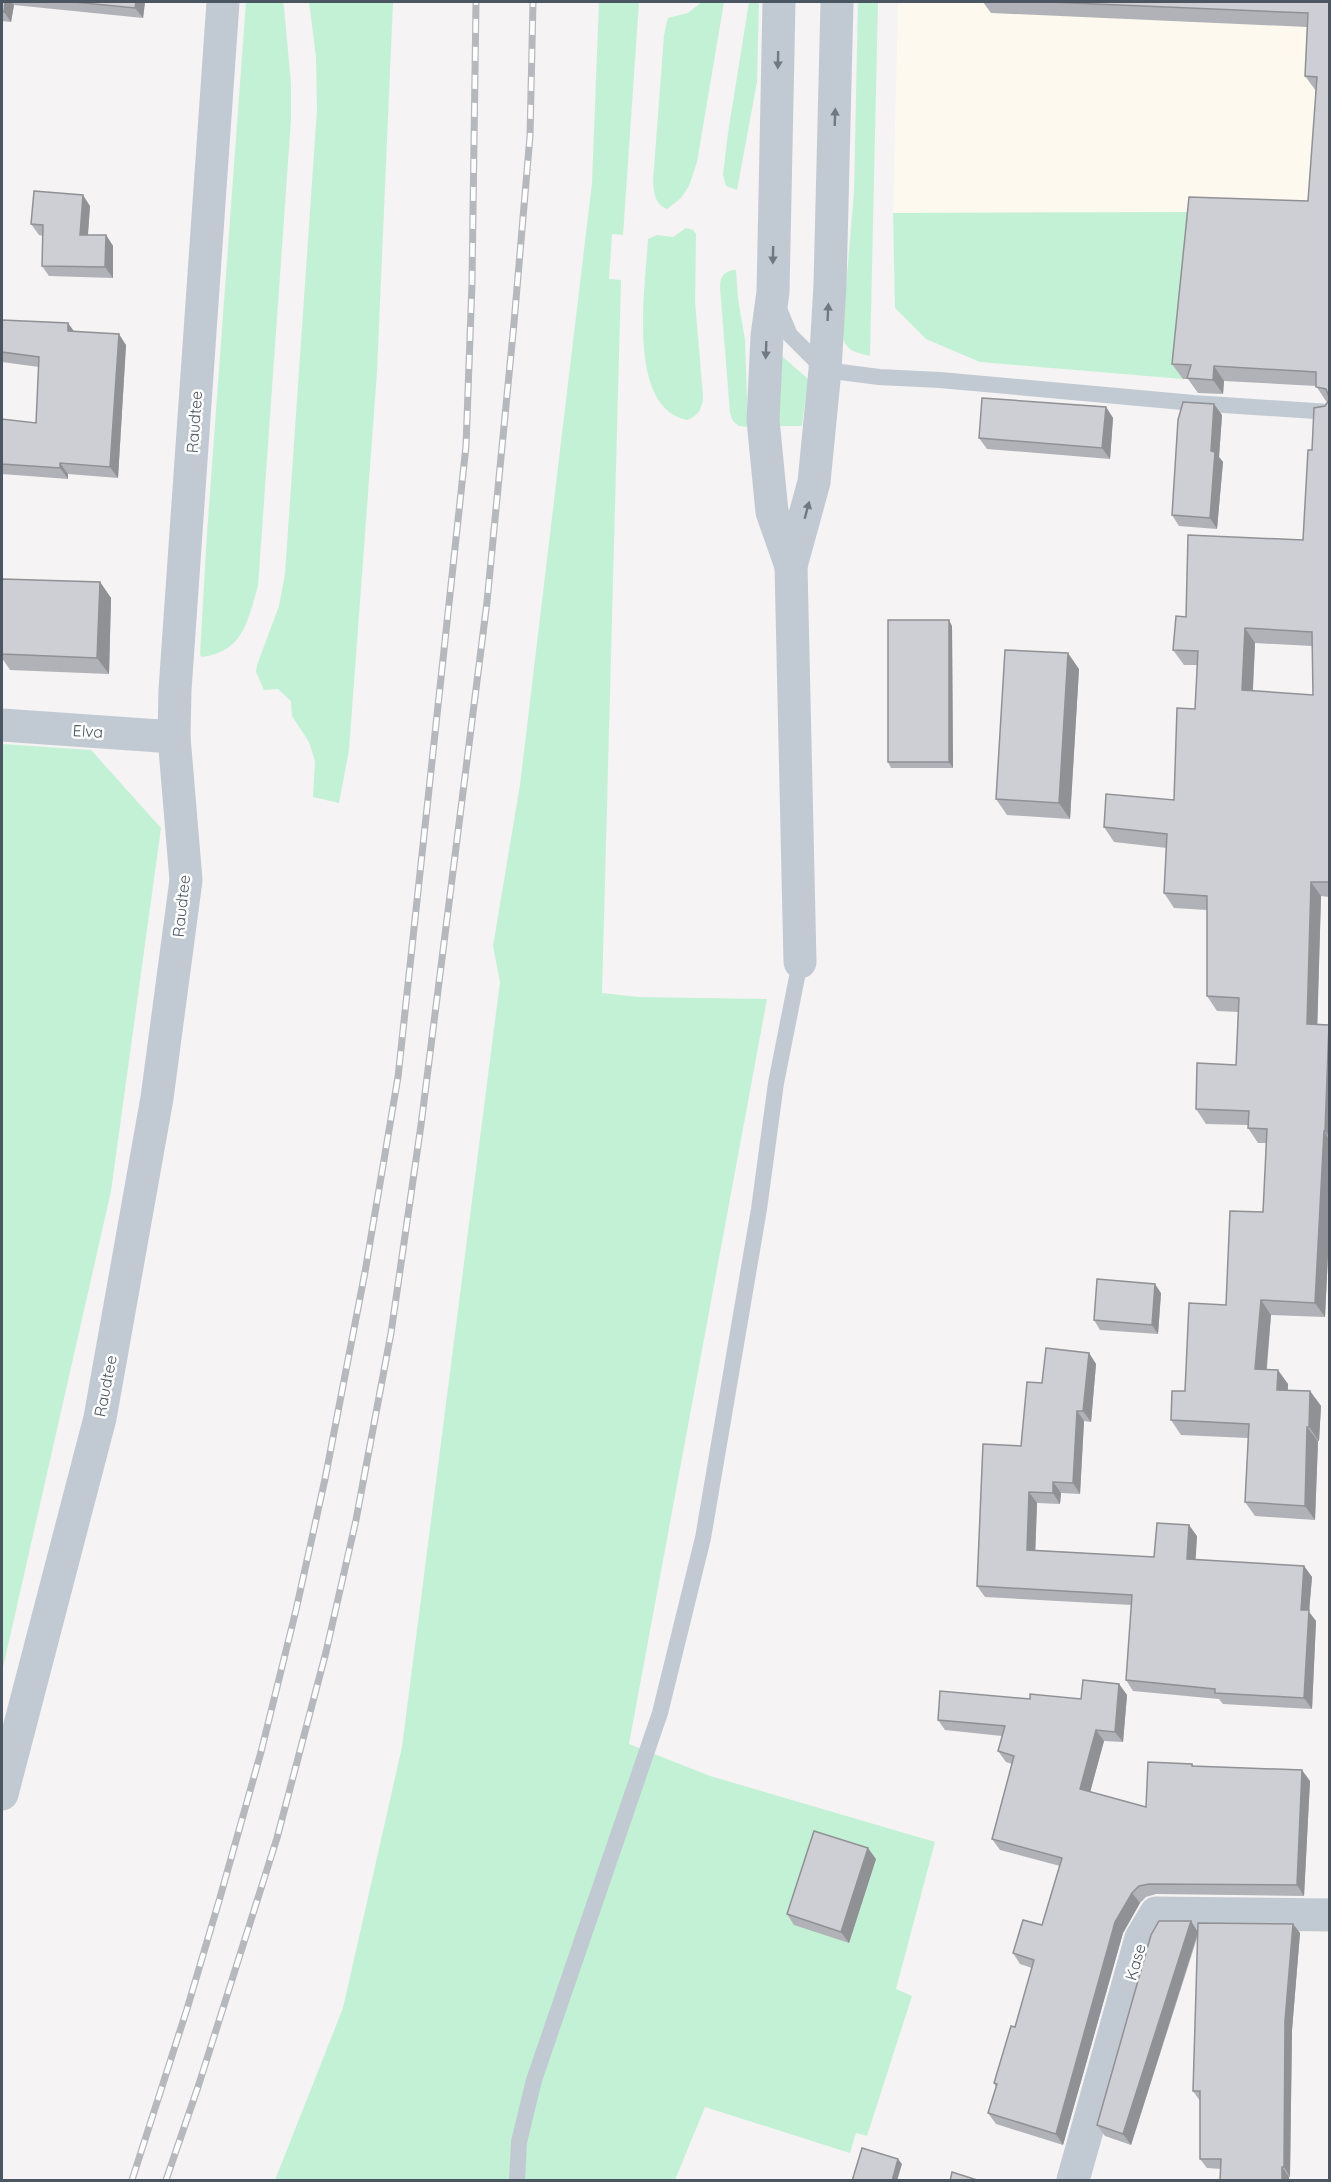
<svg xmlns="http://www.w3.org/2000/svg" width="1331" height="2182" viewBox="0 0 1331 2182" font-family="Quicksand,sans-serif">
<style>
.commercial{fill:#fdf9ef}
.green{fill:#c3f1d5}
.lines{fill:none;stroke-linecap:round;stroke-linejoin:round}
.lane{stroke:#c1cad2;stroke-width:16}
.street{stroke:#c1cad2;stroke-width:33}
.rail-casing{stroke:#b5b8bd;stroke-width:7}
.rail{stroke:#fff;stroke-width:4.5;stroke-dasharray:14;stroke-linecap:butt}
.wall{fill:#b0b2b7;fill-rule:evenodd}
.shaded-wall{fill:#909195}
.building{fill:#cdcfd5;stroke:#909195;stroke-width:1.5;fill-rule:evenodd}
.oneway{fill:#6e7983}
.labels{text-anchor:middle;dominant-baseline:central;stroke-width:5;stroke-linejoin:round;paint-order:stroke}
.street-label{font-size:16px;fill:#4a5661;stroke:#fff}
</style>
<rect width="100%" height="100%" fill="#f5f3f3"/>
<polygon class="commercial" points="898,2 1329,2 1329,216 1199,212 893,213"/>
<g class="green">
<path d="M246,2h37l1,5 7,77v36l-33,466c-11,36 -14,65 -56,71l-2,-2 7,-122z"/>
<polygon points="309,2 393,2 377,372 349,750 339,803 313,797 315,761 309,742 292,716 291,701 278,689 264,690 256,672 257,665 279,606 285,574 317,110 316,57"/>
<polygon points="599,2 639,2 623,235 612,234 609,279 621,280 602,993 638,997 767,999 629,1744 710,1776 935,1842 896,1989 912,1996 867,2136 856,2133 850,2153 705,2107 675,2180 275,2180 343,2008 402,1747 500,982 493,946 520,785 592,183"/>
<path d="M702,2h22l-27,160 -8,24 -8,12 -14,11c-12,-5 -13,-15 -14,-28l11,-146 4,-17 20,-5z"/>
<polygon points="749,2 759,2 757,82 737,190 726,186 723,175 728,133"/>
<path d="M858,2h20l-8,354c-15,-4 -25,-5 -28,-22l12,-142z"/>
<polygon points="1199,212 1183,379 980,362 926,339 895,308 893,213"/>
<path d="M686,228l7,2 3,4 -1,68 8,94c0,11 -4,20 -16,24 -62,-13 -41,-136 -39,-181l9,-4 16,2z"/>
<path d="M733,270h3l2,29 7,41 3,87 -9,-1 -6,-5 -3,-8 -10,-126c0,-9 3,-15 13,-17z"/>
<polygon points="779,357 783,357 808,379 802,426 777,426"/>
<polygon points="2,744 91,750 161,828 111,1191 2,1672"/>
</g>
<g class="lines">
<g class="lane">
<polyline points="777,304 790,335 825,370 879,377 940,380 1194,403 1330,412"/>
<polyline points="517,2180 519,2142 534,2080 660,1713 703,1538 759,1209 776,1083 800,962"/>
</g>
<g class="street">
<polyline points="779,2 773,292 767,336 763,420 772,512 791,566"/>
<polyline points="2,725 174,737"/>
<polyline points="800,962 791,566 814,482 825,370 830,285 837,2"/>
<polyline points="2,1794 100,1418 157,1098 186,880 174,737 175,690 223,2"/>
<polyline points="1073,2180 1141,1938 1156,1913 1330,1915"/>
</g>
<g class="rail-casing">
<g id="rail">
<polyline points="132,2180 187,2009 219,1901 261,1752 296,1610 325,1479 365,1272 398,1077 466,446 472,283 476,2"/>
<polyline points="166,2180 198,2087 277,1838 326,1652 356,1520 391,1333 421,1125 487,602 514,323 530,136 533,2"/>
</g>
</g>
<use href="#rail" class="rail"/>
</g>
<g class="wall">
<polygon points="2,2 145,2 143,18 14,5 11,22 2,21"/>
<path d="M983,2h346v895l-8,-1 -4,128 12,2v208l-4,83 -54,-2 -4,54 21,15v6l22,1 11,15 -2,35h-1l-3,79 -60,-4 -10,-14 3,-64 -67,-3 -10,-15 55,-115 37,-93 3,-69h-8l-10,-15v-3l-42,-1 -10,-15 40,-44 2,-53 -21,-1 -10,-15v-86l-33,-2 -10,-15 3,-45 -53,-6 -10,-15 70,-27 21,-91 2,-44h-13l-11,-15 13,-33 117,-77 9,-90 13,-44 3,-4 -2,-1 -10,-15 -92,-5 -1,13 -25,-1 -10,-14h-5l-11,-15 136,-163 8,-110 -11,-15 2,-49 -316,-14zM1255,643l57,3 1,49 -60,-4z"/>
<polygon points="90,206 88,235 106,235 113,246 113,278 49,276 42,266 43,236 39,235 31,224"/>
<polygon points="2,320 73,331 126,345 118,478 68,474 68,479 2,474 2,419 36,423 39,367 2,362"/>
<polygon points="1106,407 1113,418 1110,459 987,449 979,438"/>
<polygon points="1222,415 1219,457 1223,462 1217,529 1179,526 1172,515"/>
<polygon points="2,579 100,582 111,598 109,674 10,670 2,658"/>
<polygon points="952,626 953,768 891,768 888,762"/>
<polygon points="1079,669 1070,819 1007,815 996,799"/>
<polygon points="1161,1293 1158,1334 1100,1330 1094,1320"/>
<polygon points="1089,1353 1096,1364 1091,1422 1084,1421 1080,1494 1061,1493 1060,1504 1037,1503 1035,1550 1154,1557 1197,1536 1195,1560 1304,1566 1312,1577 1309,1612 1316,1621 1312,1709 1223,1704 1219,1699 1133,1691 1126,1680 1132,1605 985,1597 977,1586 1021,1446 1042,1383"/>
<polygon points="1119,1684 1127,1695 1123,1742 1104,1741 1090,1792 1146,1807 1192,1764 1194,1766 1310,1781 1304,1896 1156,1894 1146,1897 1140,1903 1123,1933 1063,2145 996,2124 988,2113 996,2087 994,2083 1015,2027 1032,1968 1020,1964 1013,1953 1042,1925 1060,1866 1000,1850 992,1839 1012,1764 1006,1762 998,1751 1002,1736 945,1730 938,1720 1030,1699 1081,1699"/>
<polygon points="876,1859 849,1943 794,1925 787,1914"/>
<polygon points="1293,1924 1300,1933 1292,2030 1290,2177 1221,2169 1207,2168 1200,2159 1200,2101 1193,2091 1198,1935 1131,2145 1105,2136 1097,2125 1198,1931"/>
</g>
<g class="shaded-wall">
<polygon points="5,2 11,2 14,5 11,22 4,12"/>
<polygon points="136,2 145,2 143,18 135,8"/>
<polygon points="83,195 90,206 87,246 80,235"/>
<polygon points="106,235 113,246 113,278 105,267"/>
<polygon points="68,323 76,334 68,331"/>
<polygon points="119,334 126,345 118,478 110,467"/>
<polygon points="1214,366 1224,381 1223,394 1213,380"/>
<polygon points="1214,404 1222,415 1219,457 1223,462 1217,529 1210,518 1211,451"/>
<polygon points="1106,407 1113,418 1110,459 1102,448"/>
<polygon points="60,463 68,474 68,479 60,468"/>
<polygon points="100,582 111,598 109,674 97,658"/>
<polygon points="949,620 952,626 953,768 949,762"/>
<polygon points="1245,628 1255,643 1252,704 1242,690"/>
<polygon points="1068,653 1079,669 1070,819 1059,803"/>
<polygon points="1311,882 1321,896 1317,1039 1307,1024"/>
<polygon points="1329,1025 1329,1137 1325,1131"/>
<polygon points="1324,1131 1329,1139 1329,1234 1325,1317 1315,1303"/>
<polygon points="1155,1284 1161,1293 1158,1334 1152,1325"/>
<polygon points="1261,1300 1271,1315 1265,1383 1255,1369"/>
<polygon points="1089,1353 1096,1364 1091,1422 1083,1411"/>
<polygon points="1278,1370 1288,1384 1287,1405 1277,1390"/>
<polygon points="1310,1391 1321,1406 1319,1441 1309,1427"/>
<polygon points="1077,1411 1084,1421 1080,1494 1073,1483"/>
<polygon points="1307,1427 1318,1441 1315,1520 1305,1506"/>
<polygon points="1053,1482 1061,1493 1060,1504 1053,1493"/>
<polygon points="1029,1492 1037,1503 1035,1561 1027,1550"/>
<polygon points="1189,1525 1197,1536 1195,1570 1187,1559"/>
<polygon points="1304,1566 1312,1577 1309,1612 1316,1621 1312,1709 1304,1698 1301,1610"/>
<polygon points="1119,1684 1127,1695 1123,1742 1115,1732"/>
<polygon points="1096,1730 1104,1741 1088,1800 1080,1789"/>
<polygon points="1302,1770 1310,1781 1304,1896 1297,1885"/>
<polygon points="868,1848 876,1859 849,1943 841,1932"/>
<polygon points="1132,1893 1140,1903 1123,1933 1063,2145 1056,2134 1115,1922"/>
<polygon points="1191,1921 1198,1932 1131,2145 1123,2134"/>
<polygon points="1293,1924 1300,1933 1292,2030 1290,2177 1284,2167 1285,2021"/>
<polygon points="898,2159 902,2164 897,2181 892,2181"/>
<polygon points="1282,2167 1289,2177 1289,2181 1282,2181"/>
</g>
<g class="building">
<polygon points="2,2 5,2 4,12 2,11"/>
<polygon points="74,2 136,2 135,8"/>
<polygon points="1049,2 1329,2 1329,397 1326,389 1316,387 1316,372 1214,366 1213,380 1187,378 1191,365 1172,364 1189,197 1308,201 1317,77 1305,76 1308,13"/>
<polygon points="34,191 83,195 80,235 106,235 105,267 42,266 43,225 31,224"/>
<polygon points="2,320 68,323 68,331 119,334 110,467 60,463 60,468 2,464 2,419 36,423 39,357 2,352"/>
<polygon points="982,398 1106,407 1102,448 979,438"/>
<path d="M1329,400v482h-18l-4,142 22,1 -4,106h-1l-9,172 -54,-3 -6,69 23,1 -1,20 33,1 -1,36h-2l-2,79 -60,-4 4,-78 -78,-4 1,-29h13l4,-88 37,2 4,-94 33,1 4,-83 -19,-1 1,-17 -53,-2 1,-46 39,2 3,-67 -32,-2v-100l-43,-3 3,-59 -63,-7 2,-33 68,6 3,-92 18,1 3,-58 -25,-1 3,-34 10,1 2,-82 115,5 5,-90h4l2,-42 11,-2zM1245,628l67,4 1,63 -71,-5z"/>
<polygon points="1183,402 1214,404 1211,451 1215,452 1210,518 1172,515 1178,420"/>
<polygon points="2,579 100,582 97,658 2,654"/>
<rect x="888" y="620" width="61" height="142"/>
<polygon points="1005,650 1068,653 1059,803 996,799"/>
<polygon points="1097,1279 1155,1284 1152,1325 1094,1320"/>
<polygon points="1046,1348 1089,1353 1083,1411 1077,1411 1073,1483 1053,1482 1053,1493 1029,1492 1027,1550 1154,1557 1157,1523 1189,1525 1187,1559 1304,1566 1301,1610 1309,1610 1304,1698 1215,1693 1215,1689 1126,1680 1132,1595 977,1586 983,1444 1021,1446 1027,1382 1042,1383"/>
<polygon points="1083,1680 1119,1684 1115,1732 1096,1730 1080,1789 1146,1807 1148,1762 1192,1764 1192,1766 1302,1770 1297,1885 1149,1884 1139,1886 1132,1893 1115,1922 1056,2134 988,2113 997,2084 994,2083 1011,2026 1015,2027 1034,1960 1013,1953 1023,1920 1042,1925 1062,1858 992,1839 1014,1756 998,1751 1005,1726 938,1720 940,1691 1030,1699 1030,1694 1081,1699"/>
<polygon points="814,1831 868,1848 841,1932 787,1914"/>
<polygon points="1159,1921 1191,1921 1123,2134 1097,2125 1151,1935"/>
<polygon points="1198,1923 1293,1924 1285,2021 1284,2167 1282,2167 1282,2181 1220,2181 1221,2159 1200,2159 1200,2091 1193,2091"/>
<polygon points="862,2148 898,2159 892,2181 852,2181"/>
<polygon points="952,2172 980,2181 950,2181"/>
</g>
<defs><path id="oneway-solid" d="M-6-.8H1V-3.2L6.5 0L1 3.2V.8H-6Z" transform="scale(1.5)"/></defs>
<g class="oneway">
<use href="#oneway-solid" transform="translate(778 60) rotate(91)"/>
<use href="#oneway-solid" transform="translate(835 117) rotate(-88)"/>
<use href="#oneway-solid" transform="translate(773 255) rotate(91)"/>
<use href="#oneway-solid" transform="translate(828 312) rotate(-87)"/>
<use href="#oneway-solid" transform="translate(766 350) rotate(92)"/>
<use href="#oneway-solid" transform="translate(807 510) rotate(-75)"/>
</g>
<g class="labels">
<g class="street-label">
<text transform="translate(194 422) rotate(-86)">Raudtee</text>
<text transform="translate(88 731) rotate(4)">Elva</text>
<text transform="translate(181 906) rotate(-84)">Raudtee</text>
<text transform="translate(105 1386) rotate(-79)">Raudtee</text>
<text transform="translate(1135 1962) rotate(-74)">Kase</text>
</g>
</g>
<rect width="1331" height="2182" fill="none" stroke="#4a5661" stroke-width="6"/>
</svg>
